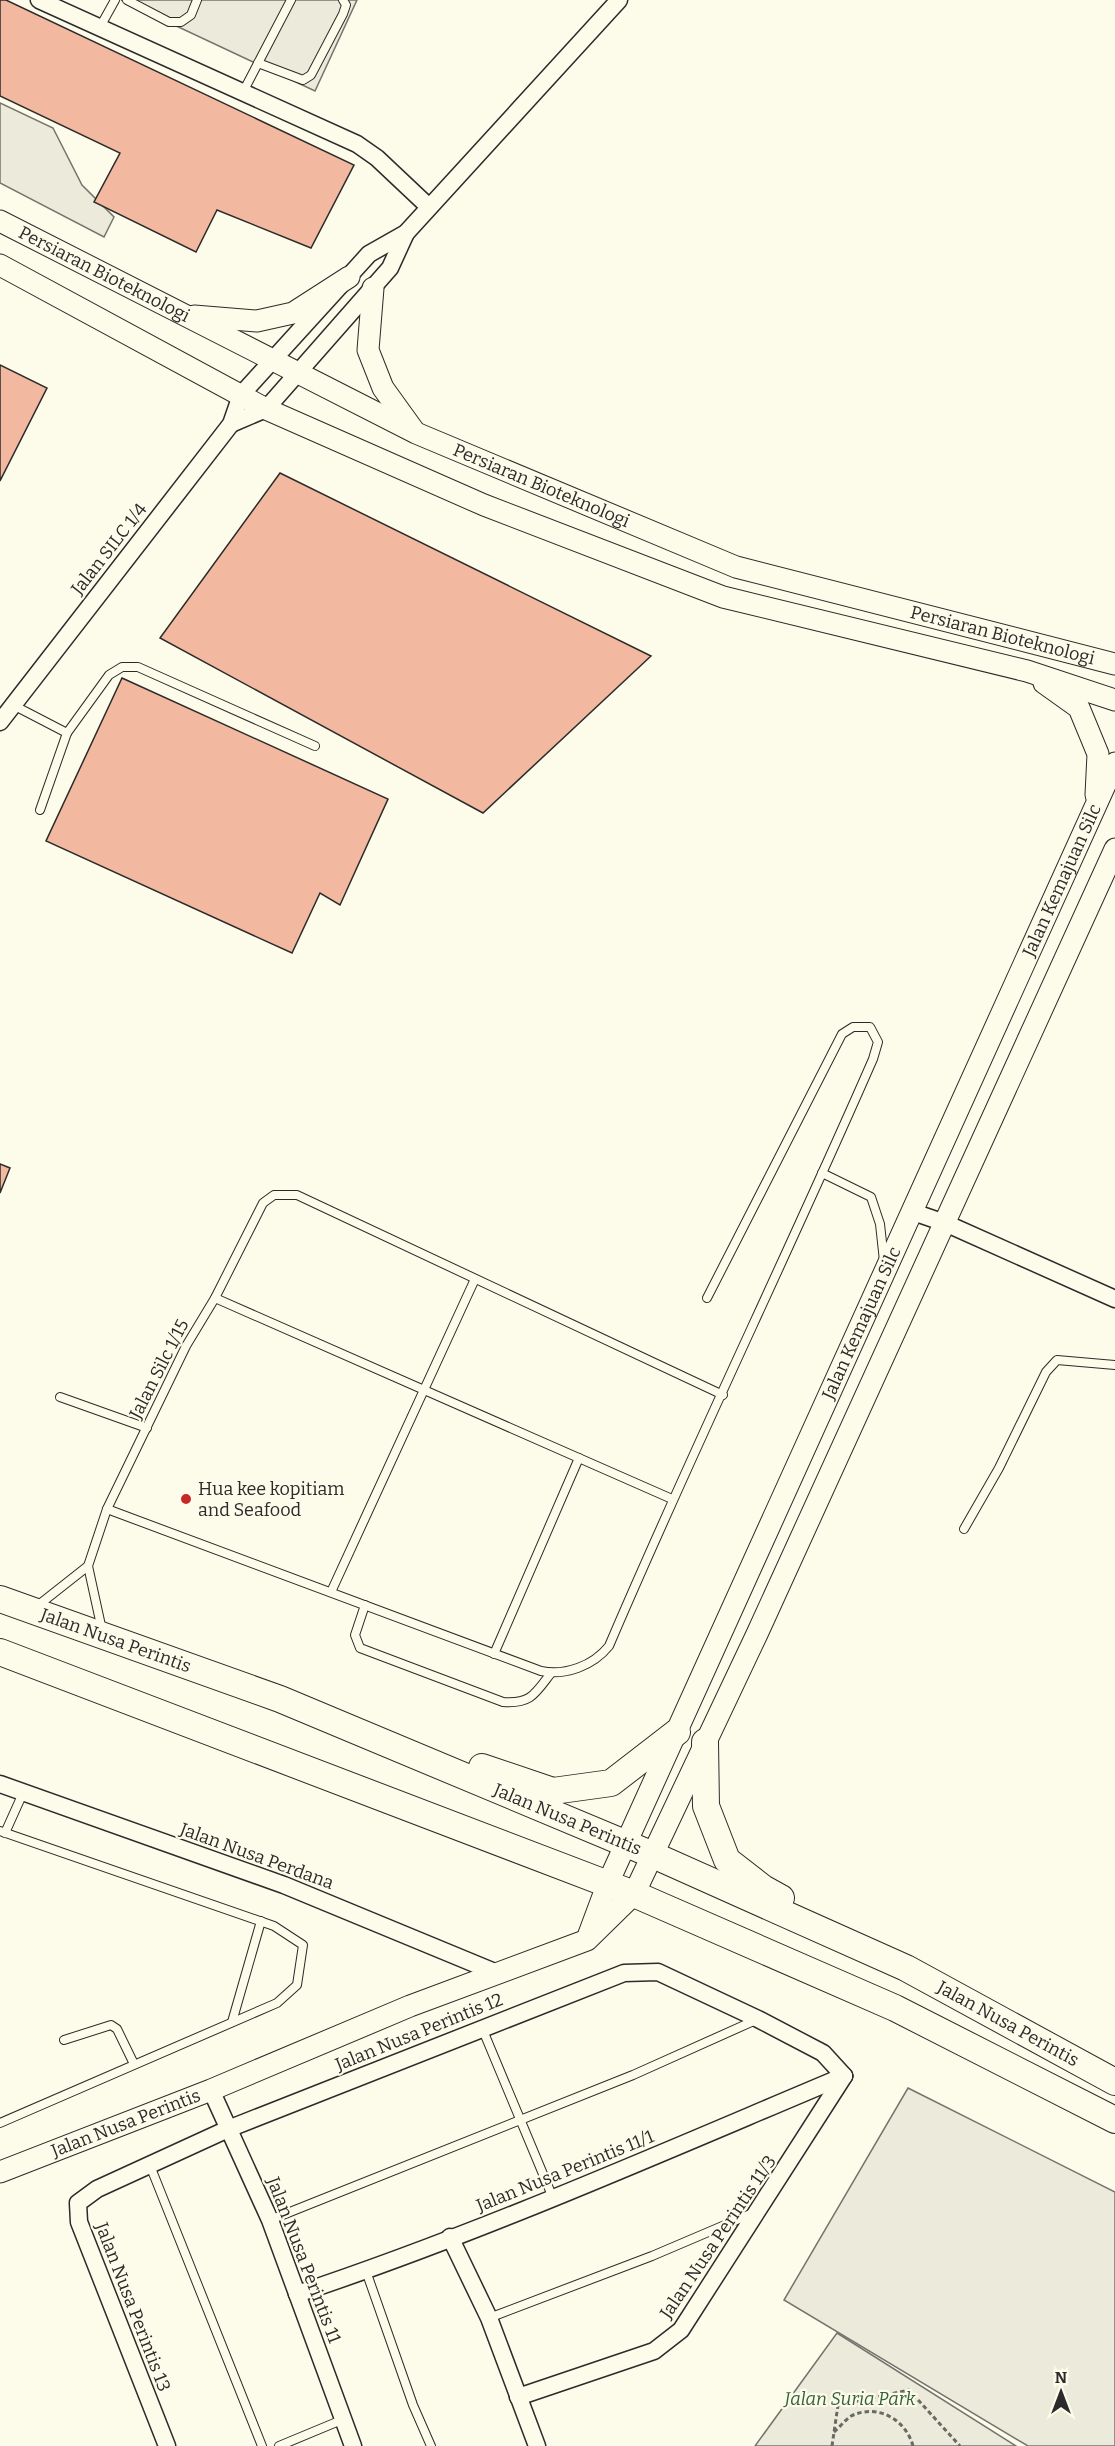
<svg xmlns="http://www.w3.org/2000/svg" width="1115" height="2446" viewBox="0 0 1115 2446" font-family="Bitter,serif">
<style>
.green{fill:#ecebdb;stroke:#74746e;stroke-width:1.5}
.parking{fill:#eceadb;stroke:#74746e;stroke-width:1.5}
.building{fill:#f2b8a0;stroke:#2b2b2b;stroke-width:1.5}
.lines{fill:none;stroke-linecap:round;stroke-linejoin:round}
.service-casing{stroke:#2b2b2b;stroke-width:10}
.minor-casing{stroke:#2b2b2b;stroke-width:19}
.tertiary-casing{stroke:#2b2b2b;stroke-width:23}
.primary-casing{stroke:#2b2b2b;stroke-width:28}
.path{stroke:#6a6964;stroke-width:3;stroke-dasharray:4.5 3;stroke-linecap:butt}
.service{stroke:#fdfbea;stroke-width:8}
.minor{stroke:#fdfbea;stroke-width:16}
.tertiary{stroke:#fdfbea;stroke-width:21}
.primary{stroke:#fdfbea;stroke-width:26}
.poi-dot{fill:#c62828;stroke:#fdfbea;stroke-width:2}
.labels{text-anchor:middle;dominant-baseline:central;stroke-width:4.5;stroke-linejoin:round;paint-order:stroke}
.street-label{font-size:18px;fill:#2b2b2b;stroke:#fdfbea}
.poi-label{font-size:18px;fill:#2b2b2b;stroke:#fdfbea;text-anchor:start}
.park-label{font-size:18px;font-style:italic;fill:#34623c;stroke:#fdfbea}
</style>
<rect width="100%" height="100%" fill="#fdfbea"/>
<g class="green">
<polygon points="0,103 53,128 82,185 114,217 104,237 0,183"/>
<polygon points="908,2088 1115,2192 1115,2446 1028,2446 784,2300"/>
<polygon points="837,2333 1016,2446 755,2446"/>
</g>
<polygon class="parking" points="121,0 357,0 315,91"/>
<g class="building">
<polygon points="0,0 6,0 354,165 311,248 217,210 196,252 94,202 120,153 0,96"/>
<polygon points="0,365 47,388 0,481"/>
<polygon points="280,473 651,656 483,813 160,638"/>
<polygon points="122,678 388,799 340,905 320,893 292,953 46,841"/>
<polygon points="0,1164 10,1168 0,1193"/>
</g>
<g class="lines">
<g class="service-casing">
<g id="service">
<polyline points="127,0 169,22 181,22 191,15 197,0"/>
<polyline points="100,27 115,0"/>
<polyline points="258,63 303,80 311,75 343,14 346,5 343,0"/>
<polyline points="243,92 291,0"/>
<polyline points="13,705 67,733 40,810"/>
<polyline points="67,733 109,675 122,667 138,667 315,746"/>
<polyline points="822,1173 871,1197 880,1224 884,1261"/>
<polyline points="215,1298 672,1499"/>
<polyline points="60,1397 147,1428"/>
<path d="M107,1509l434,162c24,5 52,-5 68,-25 84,-197 178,-390 264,-587l5,-17 -8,-15h-17l-11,7 -135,264"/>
<polyline points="964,1529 999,1468 1046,1372 1057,1360 1115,1365"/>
<polyline points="331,1592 475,1279"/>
<path d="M365,1605l-10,30 5,13 143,54c28,2 32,-8 48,-29"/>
<polyline points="36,1607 88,1566"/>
<polyline points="102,1630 88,1566 107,1509 186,1346 215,1298 263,1203 274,1195 297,1195 723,1395"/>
<polyline points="494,1654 579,1458"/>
<polyline points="0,1831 274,1926 303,1945 297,1985 277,2003 0,2123"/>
<polyline points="5,1833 23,1793"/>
<polyline points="232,2022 261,1921"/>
<polyline points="482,2028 553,2198"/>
<polyline points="64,2040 111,2025 117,2029 134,2064"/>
<polyline points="149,2163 262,2446"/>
<polyline points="270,2220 633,2075 758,2019"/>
<polyline points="366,2271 413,2405 431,2446"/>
<polyline points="489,2318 652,2256 753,2213"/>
<polyline points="279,2446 344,2419"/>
</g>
</g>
<g class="minor-casing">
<g id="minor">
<polyline points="39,0 357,144 377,158 429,207"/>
<polyline points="231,424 266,409 390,268 406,233"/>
<polyline points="0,722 231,424 241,395 369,254 406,233 619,0"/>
<polyline points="913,1212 945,1223 1115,1299"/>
<polyline points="0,1784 284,1885 497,1973"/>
<polyline points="211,2090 270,2220 353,2446"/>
<polyline points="450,2237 489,2318 537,2446"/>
<path d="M297,2294c186,-62 366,-142 547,-218"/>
<polyline points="518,2397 654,2351 681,2330 844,2076"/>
<polyline points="167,2446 79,2222 78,2203 97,2189 228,2129 624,1973 658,1972 758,2019 823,2053 844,2076"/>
</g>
</g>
<g class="tertiary-casing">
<g id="tertiary">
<path id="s1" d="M0,221l416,212 320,134 379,97"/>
<polyline points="0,265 266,409 484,505 723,597 1027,671 1115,700"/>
<polyline points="373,288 368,350 383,388 414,431"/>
<polyline points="194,316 257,321 293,313 349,277"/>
<polyline points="1044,683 1079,708 1098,754 1096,795"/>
<path id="s2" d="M589,1934l19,-51 507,-1120"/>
<path id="s3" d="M0,2172l211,-82 199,-84 177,-66 47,-46 123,-260 358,-785"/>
</g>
</g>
<g class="primary-casing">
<g id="primary">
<path id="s4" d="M0,1599l280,100 373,156 253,113 209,114"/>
<polyline points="0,1652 634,1894 895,2008 1115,2120"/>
<polyline points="705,1742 706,1806 727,1860 763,1888 781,1898"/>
<polyline points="482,1767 553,1791 611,1783 677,1732"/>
</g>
</g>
<g class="path">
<path d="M834,2432c5,-4 11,-12 17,-16 27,-13 55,4 62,30"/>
<polyline points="832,2446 838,2405 909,2390 960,2446"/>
</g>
<use href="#service" class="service"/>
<use href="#minor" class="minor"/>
<use href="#tertiary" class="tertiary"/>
<use href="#primary" class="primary"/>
</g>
<circle class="poi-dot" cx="186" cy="1499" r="6"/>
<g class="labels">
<g class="street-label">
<text stroke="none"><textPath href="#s1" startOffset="117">Persiaran Bioteknologi</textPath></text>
<text stroke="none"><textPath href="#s1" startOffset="603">Persiaran Bioteknologi</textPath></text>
<text transform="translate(109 549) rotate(-52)">Jalan SILC 1/4</text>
<text stroke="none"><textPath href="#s1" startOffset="1089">Persiaran Bioteknologi</textPath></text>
<text stroke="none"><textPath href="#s2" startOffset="1155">Jalan Kemajuan Silc</textPath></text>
<text stroke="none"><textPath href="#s2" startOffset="669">Jalan Kemajuan Silc</textPath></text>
<text transform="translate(159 1369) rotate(-63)">Jalan Silc 1/15</text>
<text stroke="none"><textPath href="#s4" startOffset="123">Jalan Nusa Perintis</textPath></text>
<text stroke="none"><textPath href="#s4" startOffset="609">Jalan Nusa Perintis</textPath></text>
<text transform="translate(257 1856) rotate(20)">Jalan Nusa Perdana</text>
<text stroke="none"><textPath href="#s4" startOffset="1095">Jalan Nusa Perintis</textPath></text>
<text transform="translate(419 2032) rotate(-22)">Jalan Nusa Perintis 12</text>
<text stroke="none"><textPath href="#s3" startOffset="135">Jalan Nusa Perintis</textPath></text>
<text transform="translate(565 2171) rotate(-22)">Jalan Nusa Perintis 11/1</text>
<text transform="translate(718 2237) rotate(-56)">Jalan Nusa Perintis 11/3</text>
<text transform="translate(304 2260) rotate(69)">Jalan Nusa Perintis 11</text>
<text transform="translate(133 2307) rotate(69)">Jalan Nusa Perintis 13</text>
</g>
<g class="poi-label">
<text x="198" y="1489">Hua kee kopitiam<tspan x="198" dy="21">and Seafood</tspan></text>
</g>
<g class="park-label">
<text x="850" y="2399">Jalan Suria Park</text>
</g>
</g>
<g transform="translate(1061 2392)" stroke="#fdfbea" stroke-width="4.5" paint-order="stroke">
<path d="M0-4.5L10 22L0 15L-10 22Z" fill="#2b2b2b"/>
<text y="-9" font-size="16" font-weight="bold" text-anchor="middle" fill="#2b2b2b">N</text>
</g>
</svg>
